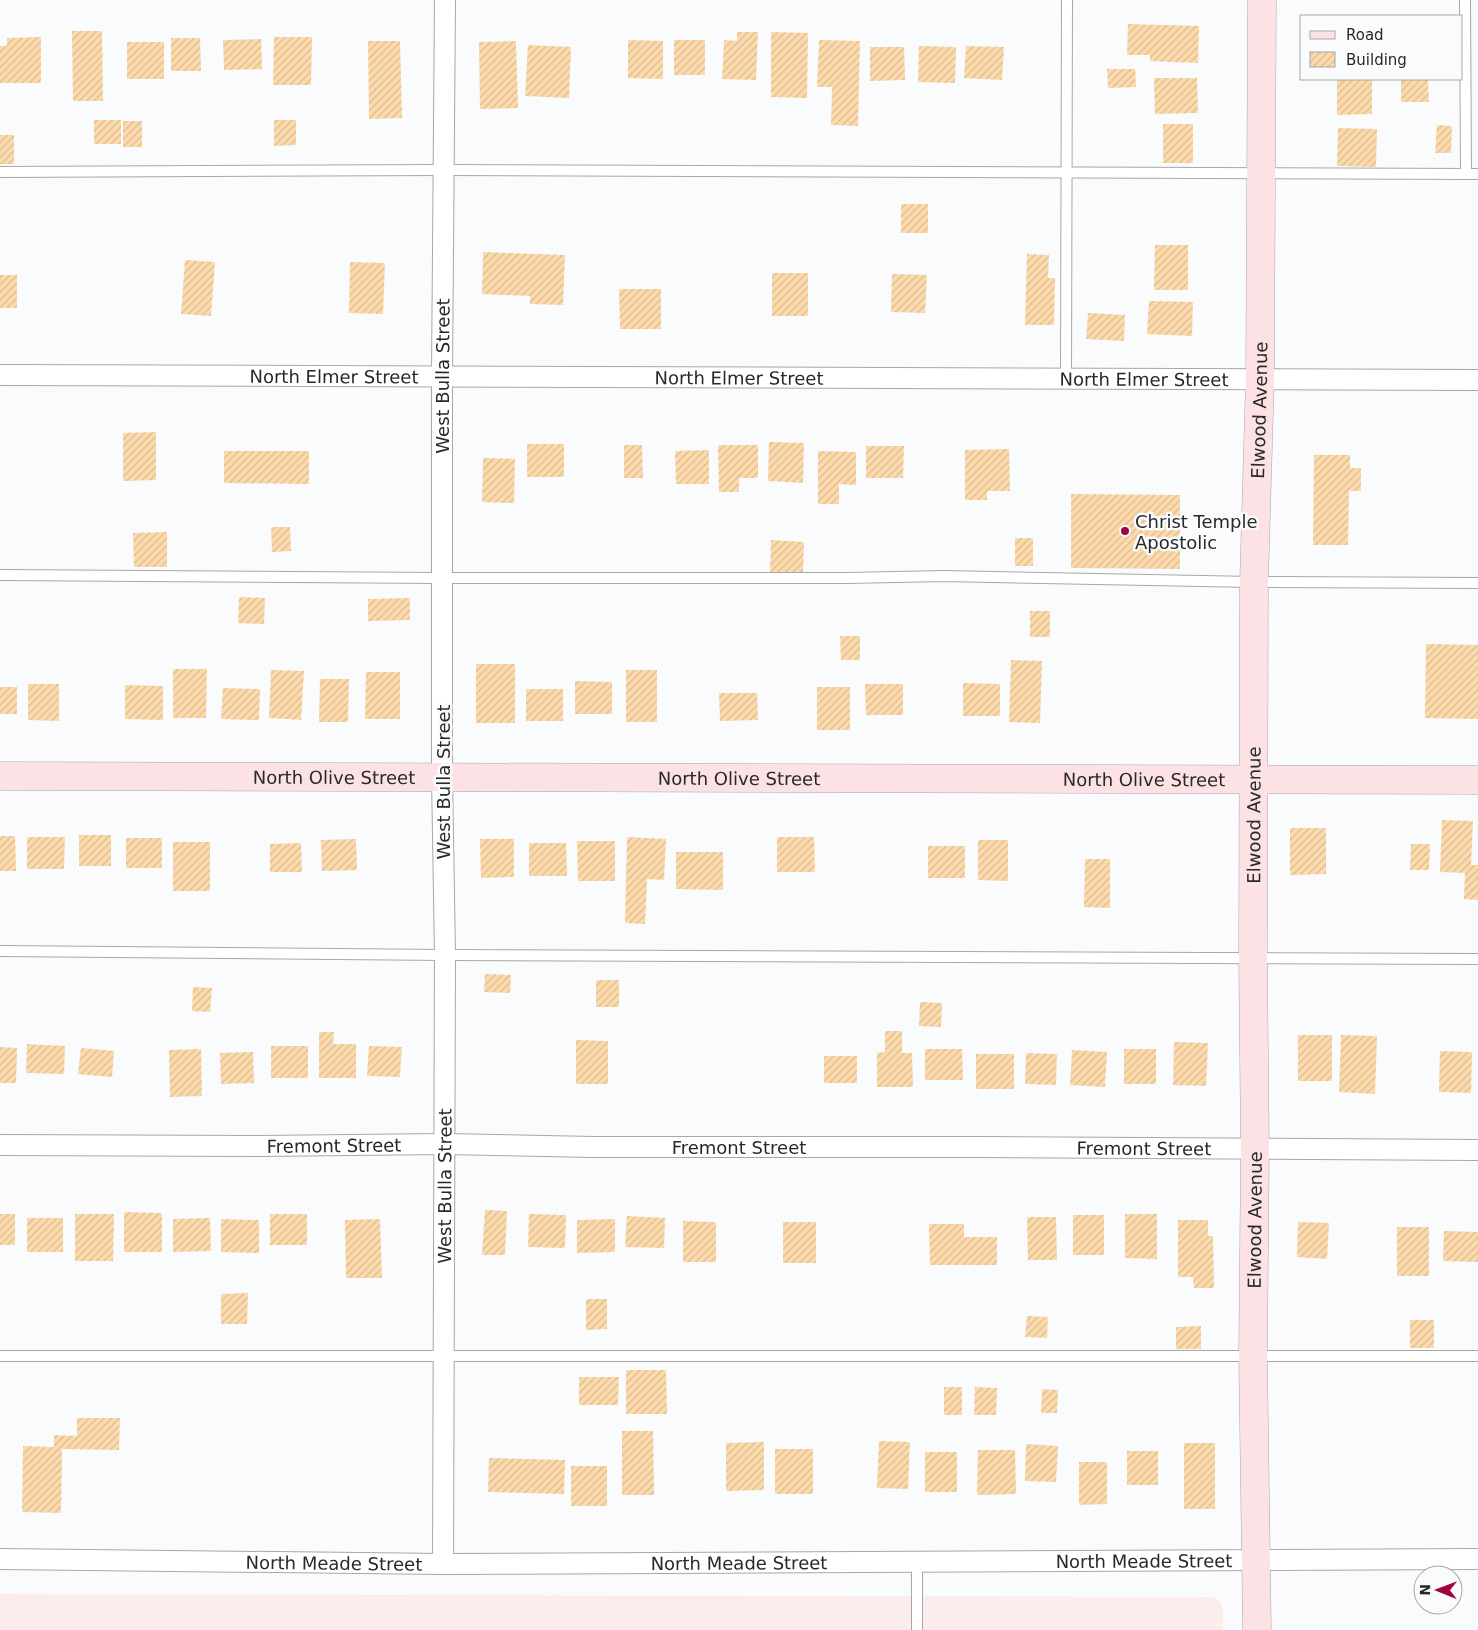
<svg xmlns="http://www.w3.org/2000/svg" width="1478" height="1630" viewBox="0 0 1478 1630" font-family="'DejaVu Sans',sans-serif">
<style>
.education{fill:#fdecec}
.building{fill:url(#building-hatch)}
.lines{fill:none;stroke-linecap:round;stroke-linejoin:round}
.lane-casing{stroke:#a6a7a8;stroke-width:12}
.street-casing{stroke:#a6a7a8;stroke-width:22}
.secondary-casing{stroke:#a6a7a8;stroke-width:29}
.lane{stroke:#fff;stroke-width:10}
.street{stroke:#fff;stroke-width:20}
.secondary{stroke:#fde2e5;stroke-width:28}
.poi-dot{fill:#a00343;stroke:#fafbfc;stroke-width:2}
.labels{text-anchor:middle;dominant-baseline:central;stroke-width:5;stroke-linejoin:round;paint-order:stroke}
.street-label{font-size:18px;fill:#272828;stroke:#fafbfc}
.poi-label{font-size:18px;fill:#272828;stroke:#fafbfc;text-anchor:start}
</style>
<defs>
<pattern id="building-hatch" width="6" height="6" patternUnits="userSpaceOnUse" patternTransform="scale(1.25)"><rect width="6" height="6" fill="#fddaab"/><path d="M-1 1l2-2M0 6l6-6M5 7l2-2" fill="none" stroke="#d9bb93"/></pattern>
</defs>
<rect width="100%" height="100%" fill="#fafbfc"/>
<polygon class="education" points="0,1594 1212,1597 1220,1601 1223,1609 1223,1630 0,1630"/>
<g class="building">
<polygon points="1128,24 1199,26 1198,63 1150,61 1150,55 1127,55"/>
<polygon points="72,31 102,31 103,101 73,101"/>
<polygon points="737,32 758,32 756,80 722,79 724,40 737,41"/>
<polygon points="771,32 808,33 807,98 771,97"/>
<polygon points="41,37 41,83 0,83 0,46 7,46 7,38"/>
<polygon points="274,37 312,37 311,85 273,85"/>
<polygon points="171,38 200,38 201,71 171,71"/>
<polygon points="261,39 262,69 224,70 223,40"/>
<polygon points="628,40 663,41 663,79 628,78"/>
<rect x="674" y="40" width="31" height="35"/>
<polygon points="819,40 860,41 858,126 831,125 832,87 817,87"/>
<polygon points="368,41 400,41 402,118 369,119"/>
<polygon points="516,41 518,108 480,109 479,42"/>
<rect x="127" y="42" width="37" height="37"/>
<polygon points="528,45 571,47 569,98 525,96"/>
<polygon points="919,46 956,47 955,83 918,82"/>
<polygon points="966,46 1004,47 1002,80 964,78"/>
<polygon points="870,47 904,47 905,80 870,81"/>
<polygon points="1107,69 1135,69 1136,87 1108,88"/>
<polygon points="1154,78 1197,78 1198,113 1155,114"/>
<polygon points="1337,79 1372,79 1372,114 1337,115"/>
<polygon points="1401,79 1428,79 1429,102 1401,102"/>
<rect x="94" y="120" width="27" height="24"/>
<polygon points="274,120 296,120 296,145 274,146"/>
<rect x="123" y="121" width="19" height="26"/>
<rect x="1163" y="124" width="30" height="39"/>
<polygon points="1437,125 1452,126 1451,153 1435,153"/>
<polygon points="1338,128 1377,129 1376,167 1337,166"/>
<rect x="0" y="135" width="14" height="29"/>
<rect x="901" y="204" width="27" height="29"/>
<polygon points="1155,245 1188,245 1188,290 1154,290"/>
<polygon points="483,252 565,255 563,305 530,304 530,296 482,294"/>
<polygon points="1027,254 1049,255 1048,278 1055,278 1054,325 1025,325"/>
<polygon points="185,260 215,262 211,316 181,314"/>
<polygon points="350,262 385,263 383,314 349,313"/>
<rect x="772" y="273" width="36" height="43"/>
<polygon points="892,274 927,275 925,313 891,312"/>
<rect x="0" y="275" width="17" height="33"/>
<polygon points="619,289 661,289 661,329 620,329"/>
<polygon points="1149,301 1193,302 1192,336 1147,334"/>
<polygon points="1088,313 1125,315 1124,341 1086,339"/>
<polygon points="156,432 156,480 123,481 123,433"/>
<polygon points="769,442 804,443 803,483 768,481"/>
<rect x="527" y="444" width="37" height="33"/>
<polygon points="624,445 642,445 643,478 624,478"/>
<polygon points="718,445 758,445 758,478 739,478 739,492 719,492"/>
<polygon points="866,446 904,446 903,478 866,478"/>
<polygon points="1009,449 1010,491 987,491 987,500 965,500 965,450"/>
<polygon points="709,450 709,484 676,484 675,451"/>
<polygon points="224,451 309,451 309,484 224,483"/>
<polygon points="818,451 856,452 856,485 839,484 839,504 818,504"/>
<polygon points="1314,455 1350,455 1350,468 1361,468 1361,491 1349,491 1348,545 1313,545"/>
<polygon points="483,458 515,459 514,503 482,502"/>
<polygon points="1071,494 1180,495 1180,569 1071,568"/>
<polygon points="271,527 290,527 291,551 272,552"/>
<polygon points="167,532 167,567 134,567 133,533"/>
<rect x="1015" y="538" width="18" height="28"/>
<polygon points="771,540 804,542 803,574 770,572"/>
<polygon points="239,597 265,598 264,624 238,623"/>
<polygon points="410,598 410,620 368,621 368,599"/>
<rect x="1030" y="611" width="20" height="26"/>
<polygon points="840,636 860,636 860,660 841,660"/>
<polygon points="1426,644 1478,645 1478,719 1425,718"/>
<polygon points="1011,660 1042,661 1040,723 1009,722"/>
<rect x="476" y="664" width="39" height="59"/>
<polygon points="173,669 207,669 206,718 173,718"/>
<polygon points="271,670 304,671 301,720 269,718"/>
<rect x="626" y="670" width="31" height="52"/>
<polygon points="366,672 400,672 400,719 365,719"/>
<polygon points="320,679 349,679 348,722 319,722"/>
<polygon points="575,681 612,682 612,714 575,714"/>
<polygon points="963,683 1000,684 1000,716 963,716"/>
<polygon points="28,684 59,684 59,721 28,720"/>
<polygon points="865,684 903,684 903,715 866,715"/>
<polygon points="125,685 163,686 163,720 125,719"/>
<rect x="0" y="687" width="17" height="27"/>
<rect x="817" y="687" width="33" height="43"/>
<polygon points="223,688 260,689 259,720 221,719"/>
<rect x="526" y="689" width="37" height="32"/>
<polygon points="719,693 757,693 758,720 720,721"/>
<polygon points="1442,820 1473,821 1471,865 1478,865 1478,900 1464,899 1465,873 1440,872"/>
<polygon points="1290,828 1326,828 1326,874 1290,875"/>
<rect x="79" y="835" width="32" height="31"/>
<polygon points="0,836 15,836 16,871 0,871"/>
<polygon points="27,837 65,837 64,869 27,869"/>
<polygon points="627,837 666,839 664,880 647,879 645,924 625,923"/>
<polygon points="777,837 814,837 815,872 777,872"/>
<rect x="126" y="838" width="36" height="30"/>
<polygon points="356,839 357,870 322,871 321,840"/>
<polygon points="480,839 514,839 514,877 481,878"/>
<polygon points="978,840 1008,840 1008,881 978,880"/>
<polygon points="577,841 615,841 615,881 578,881"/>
<rect x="173" y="842" width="37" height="49"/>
<polygon points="301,843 302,872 270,872 270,844"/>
<polygon points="529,843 566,843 567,876 529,876"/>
<polygon points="1411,844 1430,844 1429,870 1410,870"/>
<rect x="928" y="846" width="37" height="32"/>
<polygon points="676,852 723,852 723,890 676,889"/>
<polygon points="1085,859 1110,859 1110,908 1084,907"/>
<polygon points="485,974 511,975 510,993 484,992"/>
<rect x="596" y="980" width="23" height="27"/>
<polygon points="193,987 212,988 210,1012 192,1011"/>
<polygon points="920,1002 942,1003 941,1027 919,1026"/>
<polygon points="885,1031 902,1031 902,1053 912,1053 913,1087 877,1087 877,1053 885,1052"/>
<polygon points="319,1032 334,1032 333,1044 356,1044 356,1078 319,1078"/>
<rect x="1298" y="1035" width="34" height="46"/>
<polygon points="1341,1035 1377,1036 1375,1094 1339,1092"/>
<polygon points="576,1040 608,1041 608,1084 576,1084"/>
<polygon points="1174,1042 1208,1043 1206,1086 1173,1085"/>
<polygon points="27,1044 65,1046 64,1074 26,1073"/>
<rect x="271" y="1046" width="37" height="32"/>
<polygon points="369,1046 402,1047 400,1077 367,1076"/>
<polygon points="0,1047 17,1048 16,1083 0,1083"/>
<polygon points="81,1048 114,1051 112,1077 78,1074"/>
<polygon points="201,1049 202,1096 170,1097 169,1050"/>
<polygon points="925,1049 962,1049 963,1080 925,1080"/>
<rect x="1124" y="1049" width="32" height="35"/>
<polygon points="1072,1050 1107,1052 1105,1087 1070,1085"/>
<polygon points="1440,1051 1472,1052 1471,1093 1439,1092"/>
<polygon points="253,1052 254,1083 221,1084 220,1053"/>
<polygon points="1026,1053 1057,1054 1056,1085 1025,1084"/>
<rect x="976" y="1054" width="38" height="35"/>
<rect x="824" y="1056" width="33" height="27"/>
<polygon points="485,1210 507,1211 505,1255 482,1255"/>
<polygon points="124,1212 162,1213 162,1252 124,1252"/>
<rect x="0" y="1214" width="15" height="31"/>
<polygon points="75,1214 114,1214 113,1261 75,1261"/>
<rect x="270" y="1214" width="37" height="31"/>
<polygon points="529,1214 566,1215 565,1248 528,1247"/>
<polygon points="1125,1214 1157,1214 1157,1259 1125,1258"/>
<rect x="1073" y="1215" width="31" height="40"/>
<polygon points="627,1216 665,1218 664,1248 625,1247"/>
<polygon points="1027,1217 1056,1217 1057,1260 1028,1260"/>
<rect x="27" y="1218" width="36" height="34"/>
<polygon points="210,1218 211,1251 173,1252 173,1219"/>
<polygon points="221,1219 259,1220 259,1253 221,1252"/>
<polygon points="380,1219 382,1278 346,1278 345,1220"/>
<polygon points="615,1219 615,1252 577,1253 577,1220"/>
<polygon points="1178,1220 1208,1220 1208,1236 1213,1236 1214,1288 1194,1288 1193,1277 1178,1277"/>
<polygon points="683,1221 716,1222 716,1262 683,1262"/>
<rect x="783" y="1222" width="33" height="41"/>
<polygon points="1298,1222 1329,1223 1327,1259 1297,1257"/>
<polygon points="929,1224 964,1224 964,1237 997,1237 997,1265 930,1265"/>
<rect x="1397" y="1227" width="32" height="49"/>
<polygon points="1444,1231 1478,1232 1478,1262 1443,1261"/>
<polygon points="248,1293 247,1324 221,1324 221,1294"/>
<polygon points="586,1299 607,1299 607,1329 586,1330"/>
<polygon points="1027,1316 1048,1317 1047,1338 1025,1337"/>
<rect x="1410" y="1320" width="24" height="28"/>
<polygon points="1201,1326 1201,1349 1176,1349 1176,1327"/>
<polygon points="626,1370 666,1370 667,1414 626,1414"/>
<polygon points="579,1377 619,1377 618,1405 579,1405"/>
<rect x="944" y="1387" width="18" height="28"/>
<polygon points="975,1387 997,1388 996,1415 974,1415"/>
<polygon points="1042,1389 1058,1390 1057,1413 1041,1413"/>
<polygon points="77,1418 120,1418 119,1450 62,1449 61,1513 22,1512 23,1446 54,1447 54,1435 77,1436"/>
<polygon points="622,1431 653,1431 654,1495 622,1495"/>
<polygon points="879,1441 910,1442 908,1489 877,1488"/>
<polygon points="764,1442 764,1490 726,1491 726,1443"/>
<rect x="1184" y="1443" width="31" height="66"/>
<polygon points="1026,1444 1058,1446 1056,1482 1025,1481"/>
<rect x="775" y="1449" width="38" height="45"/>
<polygon points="978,1450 1015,1450 1016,1494 977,1495"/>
<rect x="1127" y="1451" width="31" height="34"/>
<rect x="925" y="1452" width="32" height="40"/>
<polygon points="489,1458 565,1460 564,1494 488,1492"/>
<polygon points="1079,1462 1107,1462 1107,1504 1079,1505"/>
<rect x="571" y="1466" width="36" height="40"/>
</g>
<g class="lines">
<g class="lane-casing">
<g id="lane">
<polyline points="1465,0 1466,174"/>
<polyline points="0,172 443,170 1478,174"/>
<polyline points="1066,378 1067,0"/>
<polyline points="0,575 443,578 846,578 944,576 1254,582 1478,583"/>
<polyline points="0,951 445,955 1478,959"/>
<polyline points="0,1356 1478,1356"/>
<polyline points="917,1630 917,1561"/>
</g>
</g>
<g class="street-casing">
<g id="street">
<path id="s1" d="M0,375l1478,5"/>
<path id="s2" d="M0,1145l259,1 185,-2 149,3h391l494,3"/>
<path id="s3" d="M0,1559l443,5 1035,-5"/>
<path id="s4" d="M443,1564l2,-609 -3,-179v-400l3,-376"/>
</g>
</g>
<g class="secondary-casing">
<g id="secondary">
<path id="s5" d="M0,776l1478,4"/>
<path id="s6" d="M1257,1630l-4,-274 2,-207 -2,-191 1,-376 6,-203 2,-379"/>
</g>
</g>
<use href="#lane" class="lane"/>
<use href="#street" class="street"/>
<use href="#secondary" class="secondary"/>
</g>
<circle class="poi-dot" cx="1125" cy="531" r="5"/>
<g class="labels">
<g class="street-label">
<text stroke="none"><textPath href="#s1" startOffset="334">North Elmer Street</textPath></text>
<text stroke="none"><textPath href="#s4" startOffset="1188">West Bulla Street</textPath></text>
<text stroke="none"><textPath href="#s1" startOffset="739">North Elmer Street</textPath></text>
<text stroke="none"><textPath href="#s1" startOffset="1144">North Elmer Street</textPath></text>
<text stroke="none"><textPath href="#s6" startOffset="1220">Elwood Avenue</textPath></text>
<text stroke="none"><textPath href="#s5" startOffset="334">North Olive Street</textPath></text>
<text stroke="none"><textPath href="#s5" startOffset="739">North Olive Street</textPath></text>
<text stroke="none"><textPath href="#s5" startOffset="1144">North Olive Street</textPath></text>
<text transform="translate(443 782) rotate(-90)">West Bulla Street</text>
<text stroke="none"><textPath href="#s6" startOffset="815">Elwood Avenue</textPath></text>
<text stroke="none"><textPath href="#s2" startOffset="334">Fremont Street</textPath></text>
<text stroke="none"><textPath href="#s2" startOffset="739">Fremont Street</textPath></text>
<text stroke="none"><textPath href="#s2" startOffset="1144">Fremont Street</textPath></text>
<text stroke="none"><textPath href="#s4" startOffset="378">West Bulla Street</textPath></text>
<text stroke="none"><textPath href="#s6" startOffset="410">Elwood Avenue</textPath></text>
<text stroke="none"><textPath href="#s3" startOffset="1144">North Meade Street</textPath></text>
<text stroke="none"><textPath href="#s3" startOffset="739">North Meade Street</textPath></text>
<text stroke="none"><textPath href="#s3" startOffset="334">North Meade Street</textPath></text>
</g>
<g class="poi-label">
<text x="1135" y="521">Christ Temple<tspan x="1135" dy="21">Apostolic</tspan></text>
</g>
</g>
<rect x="1300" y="15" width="162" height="65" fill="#fafbfc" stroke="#a6a7a7"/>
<rect x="1310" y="31" width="25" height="8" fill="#fde2e5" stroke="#a6a7a7"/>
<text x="1346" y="40" font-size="15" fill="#272828">Road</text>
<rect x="1310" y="52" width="25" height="15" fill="url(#building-hatch)" stroke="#a6a7a7"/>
<text x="1346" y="65" font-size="15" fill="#272828">Building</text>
<g transform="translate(1438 1590) rotate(271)"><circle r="24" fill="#fafbfc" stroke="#a6a7a7"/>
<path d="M0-4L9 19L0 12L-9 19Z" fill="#a00343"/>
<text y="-8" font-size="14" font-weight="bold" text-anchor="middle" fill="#272828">N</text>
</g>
</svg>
